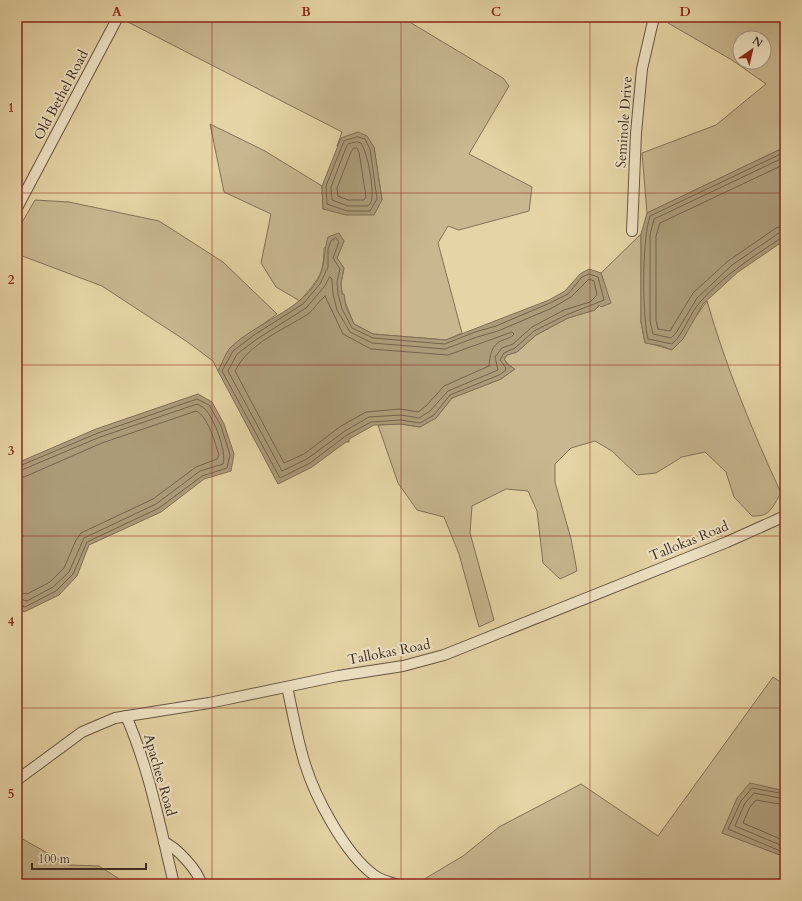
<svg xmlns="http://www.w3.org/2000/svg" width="802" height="901" viewBox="0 0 802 901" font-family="Cardo,serif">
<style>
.green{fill:#c8b78f;stroke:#827159;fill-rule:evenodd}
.water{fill:#ac9b79;stroke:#7f6e57}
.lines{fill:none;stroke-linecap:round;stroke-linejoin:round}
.shore{stroke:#74634e;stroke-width:1}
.minor-casing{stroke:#654;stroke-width:12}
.minor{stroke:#eee3c4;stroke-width:10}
.grid{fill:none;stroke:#8f2418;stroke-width:1;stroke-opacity:0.55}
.labels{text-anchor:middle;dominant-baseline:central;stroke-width:4;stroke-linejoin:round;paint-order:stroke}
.street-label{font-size:14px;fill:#3c2b23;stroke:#eee3c4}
.neatline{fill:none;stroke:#8f2418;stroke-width:1.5}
.grid-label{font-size:13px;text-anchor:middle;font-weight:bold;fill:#8f2418}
</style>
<rect width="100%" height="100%" fill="#e5d4a5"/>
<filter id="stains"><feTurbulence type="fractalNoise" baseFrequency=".005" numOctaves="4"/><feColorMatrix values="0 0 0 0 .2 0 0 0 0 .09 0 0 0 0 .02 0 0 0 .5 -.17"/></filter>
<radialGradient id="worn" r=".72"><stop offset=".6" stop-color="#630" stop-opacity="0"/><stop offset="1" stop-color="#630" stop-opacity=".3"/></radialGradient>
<g class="green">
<path d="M128,17h276l-1,1 100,60 6,8 -40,68 63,33 -3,24 -70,19 -11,-4 -10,17 24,90 -16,7 -73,-6 -19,-10 -12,-30 -1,-11 3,-15 -7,-10 7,-17 -20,7c0,28 -7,32 -24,53l-24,-14 -15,-24 10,-49 -47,-22 -14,-68 55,27 57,35 1,23 59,-9 -8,-53 -33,-9 -4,8 5,-14 -216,-111z"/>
<path d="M670,17h115v130l-138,66 -5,-60 74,-28 50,-41 -34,-24 -64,-37zM740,38h24v24h-24z"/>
<polygon points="35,200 69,202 159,221 223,262 277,314 230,348 218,371 213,361 186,341 102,286 17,254 17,231"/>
<path d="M641,234v88l4,20 27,8 35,-49c19,66 45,129 74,192 -9,14 -10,24 -29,23l-18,-19 -8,-25 -21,-20 -23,5 -26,16 -19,2 -25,-24 -17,-10 -24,7 -16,16v18l16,57 6,32 -17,8 -17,-16 -6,-52 -9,-20 -22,-2 -34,17 -2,27 24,87 -15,7 -20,-73 -15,-37 -27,-7 -19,-27 -20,-58 23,-1 19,3 16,-9 16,-20 49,-19 13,-10 -10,-9 3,-5 10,-3 19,-17 32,-17 27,-8 5,-5 10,-2 -9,-30z"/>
<polygon points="773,677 785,685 785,791 783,790 722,832 785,857 785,884 416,884 463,856 499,827 581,784 658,836"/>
<polygon points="17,836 69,865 99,866 127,884 17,884"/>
</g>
<g class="water">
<polygon points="358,132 367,136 374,147 382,200 374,215 346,215 323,209 322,186 341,138"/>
<polygon points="785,147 785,240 738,272 703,304 683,339 672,350 662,346 645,343 641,322 641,234 647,213"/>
<path d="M339,233l5,8 -7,17 7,10 -3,15 1,11h2l2,13 8,17 19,10 73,6 103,-40 16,-9 15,-17 9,-5 12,4 10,30 -10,4 -2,-2 -4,5 -27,8 -32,17 -19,17 -10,3 -3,4 4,6 7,4 -14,10 -49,19 -16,20 -16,9 -19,-3 -27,1 -25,14v3h-3l-34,25 -34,17 -60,-113c4,-7 7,-18 13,-24 25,-24 68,-36 86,-66 9,-14 6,-29 11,-44z"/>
<polygon points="198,394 212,402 224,424 234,454 231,471 204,479 161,512 89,545 77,576 59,595 24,612 17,605 17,463 96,429"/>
<polygon points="750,783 785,791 785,857 722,833 737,798"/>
</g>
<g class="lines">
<g class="shore">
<polygon points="357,137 365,139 370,149 377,199 370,211 347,211 327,204 326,186 344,141"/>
<path d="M357,142l4,1c7,11 12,42 11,54 0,4 -2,7 -4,9h-20l-16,-6 -1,-13 14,-37 3,-6z"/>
<polygon points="354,148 357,148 359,152 366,197 364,200 348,200 338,196 337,188 351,152"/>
<path d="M785,152l-135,64c-8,25 -8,96 -2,123l24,5c13,-12 17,-30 29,-43 23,-26 52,-44 80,-63l4,-1"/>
<polyline points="785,157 654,219 650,235 650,321 653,334 671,338 676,333 697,298 732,265 779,233 785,232"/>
<polyline points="785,164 660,223 656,236 656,320 658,329 670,331 693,293 728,261 776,228 785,226"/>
<polygon points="336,238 339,242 333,258 340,269 337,282 338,294 342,309 352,328 373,338 445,344 475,332 496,326 550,303 568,294 582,277 589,274 598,277 604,300 566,315 534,331 515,348 504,353 500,360 506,368 505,371 499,375 450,395 434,415 420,423 401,420 371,422 347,435 310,463 280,478 222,371 233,351 254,335 303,304 320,284 328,267 328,249 331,241"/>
<polygon points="330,277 332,279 333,294 337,310 350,332 372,343 445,349 477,337 498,331 552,308 571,297 589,279 594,281 597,295 590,302 564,310 532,327 513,344 502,348 495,357 498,370 448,391 430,411 419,418 401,415 369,417 345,431 307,459 282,471 228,371 237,354 257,339 306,308 324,287"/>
<path d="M325,296l18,38 28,15 77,6 64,-23 2,2c-3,4 -6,4 -11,6 -12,4 -13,16 -14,26l-45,20 -18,20 -8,6 -18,-3 -34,3 -25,14 -37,28 -20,9 -49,-92c14,-28 48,-41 73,-57 7,-5 10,-13 17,-18z"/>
<polyline points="17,467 98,433 197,399 209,405 221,426 230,455 227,468 202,476 159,508 87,542 73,574 56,591 25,607 17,603"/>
<path d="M17,472l83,-35 97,-33c2,1 6,3 8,5 9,9 22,43 18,55l-23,7 -44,33 -72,34 -15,34 -16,15 -26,14 -10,-3"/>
<path d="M17,478l7,-1 78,-34 94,-32c12,5 19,32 23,44l-2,4 -21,8 -43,32 -72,34 -5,7 -12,28 -14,14 -23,12 -10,-2"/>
<polyline points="785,794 752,788 741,801 728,829 785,853"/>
<polyline points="785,799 754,793 745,803 735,826 785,847"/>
<polyline points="785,805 756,800 750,807 743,823 785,841"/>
</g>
<g class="minor-casing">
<g id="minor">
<polyline points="17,208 118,17"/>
<polyline points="632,231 636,133 642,69 654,17"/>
<path d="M287,687c6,26 10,52 18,77 10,33 40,90 69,111 7,5 14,7 22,9"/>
<path d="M126,716c23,52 34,110 47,164l2,4"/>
<polyline points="17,780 82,732 115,718 209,703 338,676 403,666 444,655 727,542 785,516"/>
<path d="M164,842c12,5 35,29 37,42"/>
</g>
</g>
<use href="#minor" class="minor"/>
</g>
<path class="grid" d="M212,17v867M401,17v867M590,17v867M17,193h768M17,365h768M17,536h768M17,708h768"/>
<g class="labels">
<g class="street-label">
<text transform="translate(61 95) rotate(-62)">Old Bethel Road</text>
<text transform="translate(624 122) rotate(-86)">Seminole Drive</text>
<text transform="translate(689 541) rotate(-22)">Tallokas Road</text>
<text transform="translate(389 652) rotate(-11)">Tallokas Road</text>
<text transform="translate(160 775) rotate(74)">Apachee Road</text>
</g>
</g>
<rect width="802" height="901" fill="none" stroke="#e5d4a5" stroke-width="44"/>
<g transform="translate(752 50) rotate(34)"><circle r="19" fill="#eee3c4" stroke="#a79984"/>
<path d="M0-3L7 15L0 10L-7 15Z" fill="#8f2418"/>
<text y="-6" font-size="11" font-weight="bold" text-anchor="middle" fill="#3c2b23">N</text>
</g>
<path d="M32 863v6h114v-6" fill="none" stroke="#3c2b23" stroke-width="2"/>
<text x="38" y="863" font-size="12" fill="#3c2b23" stroke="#eee3c4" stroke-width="3" paint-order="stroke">100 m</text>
<rect x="22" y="22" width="758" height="857" class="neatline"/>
<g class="grid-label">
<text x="117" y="16">A</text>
<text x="306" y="16">B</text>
<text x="496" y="16">C</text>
<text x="685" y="16">D</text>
<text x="11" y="112">1</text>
<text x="11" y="284">2</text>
<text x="11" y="455">3</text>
<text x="11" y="626">4</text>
<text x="11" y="798">5</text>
</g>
<rect width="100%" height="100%" filter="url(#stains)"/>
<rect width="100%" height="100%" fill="url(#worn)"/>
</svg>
